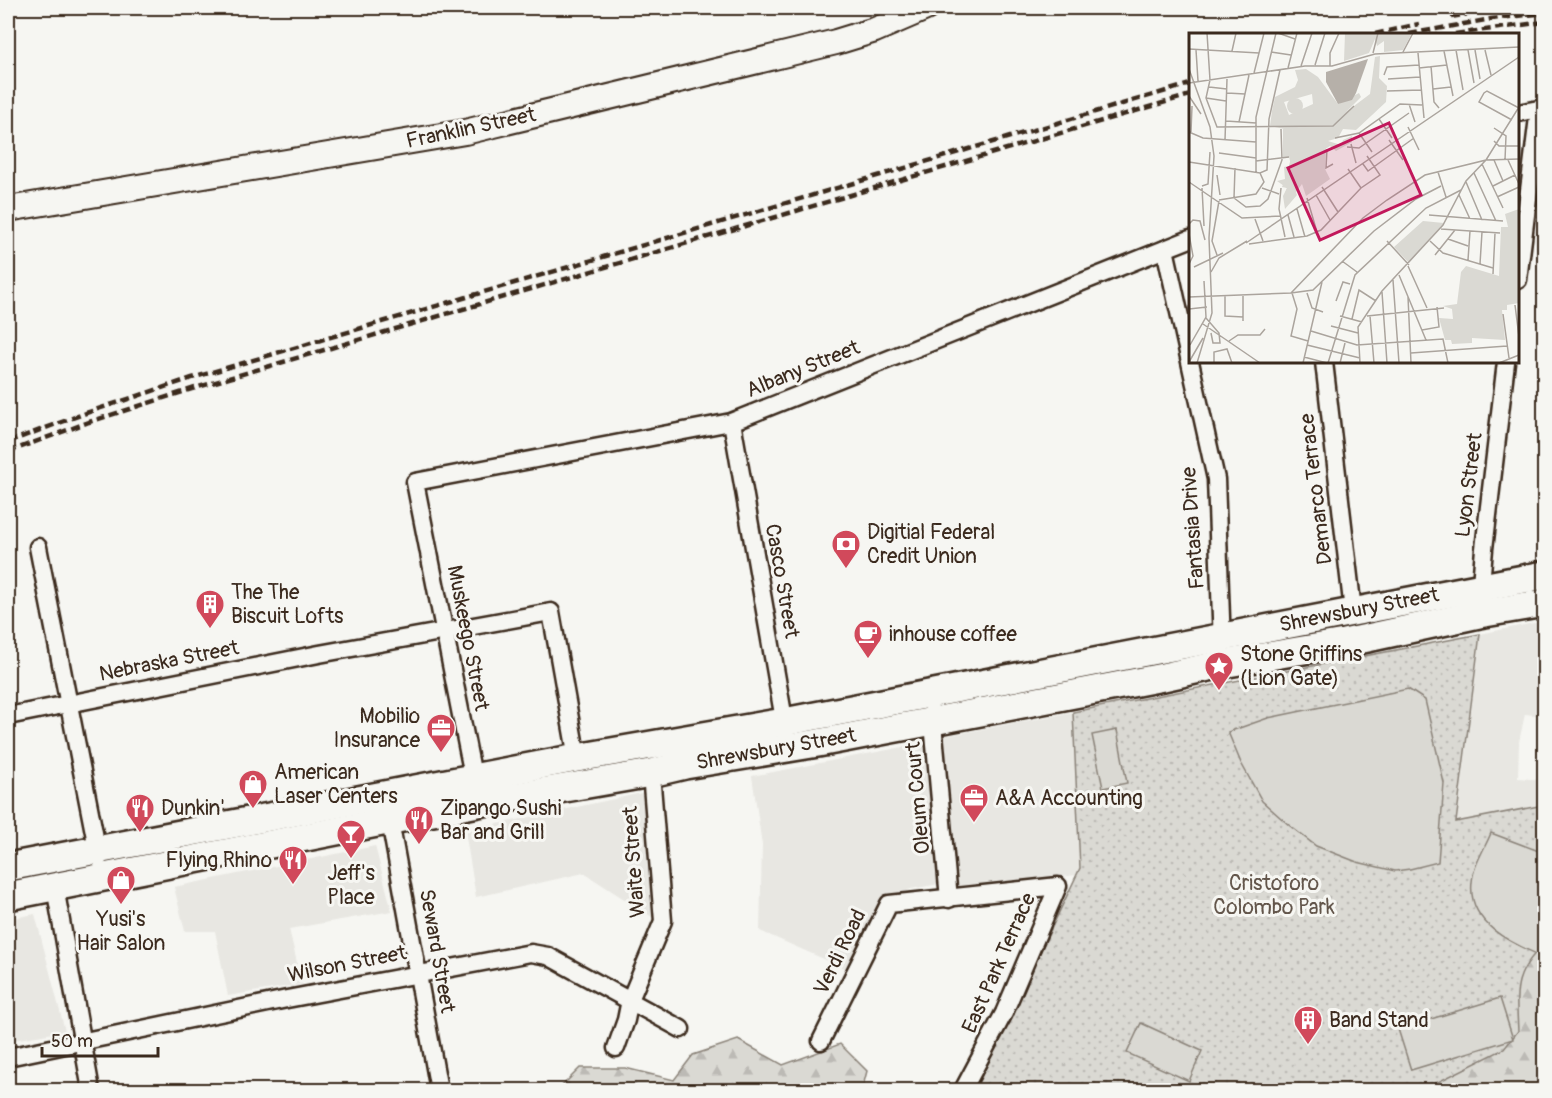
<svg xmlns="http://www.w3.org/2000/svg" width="1552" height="1098" viewBox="0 0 1552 1098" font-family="Pangolin,sans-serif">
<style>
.built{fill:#e8e7e2}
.grass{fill:url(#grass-dots);stroke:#8a8278;stroke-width:1.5}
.forest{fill:url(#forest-firs);stroke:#8a8278;stroke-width:1.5}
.pitch{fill:#dad9d3;stroke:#8a8278;stroke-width:1.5}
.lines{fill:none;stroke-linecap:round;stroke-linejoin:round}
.minor-casing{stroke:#3b2a1e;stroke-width:21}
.secondary-casing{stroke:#3b2a1e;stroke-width:28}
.primary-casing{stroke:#3b2a1e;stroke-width:32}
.minor{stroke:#f6f6f2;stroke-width:16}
.secondary{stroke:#f6f6f2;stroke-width:24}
.primary{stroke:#f6f6f2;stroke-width:27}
.rail{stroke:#3b2a1e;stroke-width:4.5;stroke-dasharray:9 4.5;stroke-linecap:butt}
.labels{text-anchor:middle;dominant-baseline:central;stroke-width:6;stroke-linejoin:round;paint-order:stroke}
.street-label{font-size:21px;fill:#3b2a1e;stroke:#f6f6f2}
.poi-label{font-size:21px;fill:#3b2a1e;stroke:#f6f6f2;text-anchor:start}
.park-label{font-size:21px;fill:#63564b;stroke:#f6f6f2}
.inset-road{fill:none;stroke:#aba49d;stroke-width:1.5}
.view{fill:#c2185b;fill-opacity:0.15;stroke:#c2185b;stroke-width:3}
.inset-edge{fill:none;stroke:#3b2a1e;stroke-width:3}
</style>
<defs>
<pattern id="grass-dots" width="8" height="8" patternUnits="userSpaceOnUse" patternTransform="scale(1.5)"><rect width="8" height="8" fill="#dad9d3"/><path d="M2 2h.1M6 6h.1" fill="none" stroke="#bcbab5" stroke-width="1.8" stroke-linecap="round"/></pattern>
<pattern id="forest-firs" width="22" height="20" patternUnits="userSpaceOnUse" patternTransform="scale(1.5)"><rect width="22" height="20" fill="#dad9d3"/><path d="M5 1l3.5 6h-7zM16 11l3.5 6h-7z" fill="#bcbab5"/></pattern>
</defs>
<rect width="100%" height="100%" fill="#f6f6f2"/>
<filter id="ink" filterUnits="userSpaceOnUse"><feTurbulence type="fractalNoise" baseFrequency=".0167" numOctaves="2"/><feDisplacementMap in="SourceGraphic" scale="12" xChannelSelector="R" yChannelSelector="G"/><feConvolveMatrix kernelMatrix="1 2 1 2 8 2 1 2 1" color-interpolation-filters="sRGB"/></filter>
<g filter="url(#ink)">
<g class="built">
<polygon points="1544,621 1544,716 1525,714 1519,742 1518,778 1544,780 1544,805 1456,823 1480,634"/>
<polygon points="1073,712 1080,868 1076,875 951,891 940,737"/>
<polygon points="924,743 939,884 911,889 890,899 849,970 760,931 762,845 752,776"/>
<polygon points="642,793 652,917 584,873 476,897 465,831"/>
<polygon points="375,846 392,911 289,929 302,984 228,996 215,931 185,931 174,887"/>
<polygon points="35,914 65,1031 8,1041 8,919"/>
</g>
<polygon class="grass" points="1480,634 1456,822 1544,805 1544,1011 1512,1090 975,1090 1080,868 1073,712"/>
<g class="forest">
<path d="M1544,944v146h-122l82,-41 14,-18c-2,-42 -5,-57 26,-87z"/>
<polygon points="738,1040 783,1065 840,1044 867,1071 862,1090 753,1090 738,1083 728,1090 558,1090 580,1068 625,1068 674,1080 693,1055"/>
</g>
<g class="pitch">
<polygon points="1408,689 1425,700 1444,783 1438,862 1410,869 1395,871 1357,862 1316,846 1290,826 1262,801 1241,763 1228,732 1268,718"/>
<polygon points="1117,730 1127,783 1103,788 1092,735"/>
<path d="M1491,833l53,20v104c-32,-13 -77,-33 -72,-75 1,-16 13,-34 19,-49z"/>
<polygon points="1500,998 1513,1039 1411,1070 1398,1029"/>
<polygon points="1141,1023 1202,1051 1189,1081 1127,1053"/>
</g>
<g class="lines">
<g class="minor-casing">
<g id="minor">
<polyline points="1518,113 1544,108"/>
<polyline points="1165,249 1216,479 1222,645"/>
<polyline points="1518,280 1539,109"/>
<polyline points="1324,362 1353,611"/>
<polyline points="732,422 786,731"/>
<polyline points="38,547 99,858"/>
<polyline points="1480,596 1484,549 1506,362"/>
<polyline points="932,712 949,899"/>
<polyline points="8,716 319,654 551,612 577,758"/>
<polyline points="475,786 415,482 731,422 1190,239"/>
<polyline points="390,821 439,1090"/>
<polyline points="55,887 91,1090"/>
<polyline points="821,1041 889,904 1058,886 1004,1013 963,1090"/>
<polyline points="616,1048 626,1020 630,1000 663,921 651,773"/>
<polyline points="8,1057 287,999 531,953 548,956 681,1029"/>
</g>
</g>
<g class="secondary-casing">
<polyline id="secondary" points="8,209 465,132 836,42 875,30 926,8"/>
</g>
<g class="primary-casing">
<g id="primary">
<polyline points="8,867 577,758 784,722 1544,575"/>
<polyline points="8,896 478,803 651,773 685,765 818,743 1163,677 1222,664 1344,643 1479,614 1544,603"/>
</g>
</g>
<use href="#minor" class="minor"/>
<use href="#secondary" class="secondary"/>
<use href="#primary" class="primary"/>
<g class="rail">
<polyline points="1451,17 1506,8"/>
<polyline points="1375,34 1419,24"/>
<polyline points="1409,34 1491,19 1544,13"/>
<polyline points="1455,34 1544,22"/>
<polyline points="8,442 86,413 192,378 1190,84"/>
<polyline points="8,452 89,422 195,388 1190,95"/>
</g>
</g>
</g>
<defs>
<g id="bank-pin" transform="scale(1.5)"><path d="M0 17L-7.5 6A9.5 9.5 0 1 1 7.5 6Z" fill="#d1495b" stroke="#f6f6f2"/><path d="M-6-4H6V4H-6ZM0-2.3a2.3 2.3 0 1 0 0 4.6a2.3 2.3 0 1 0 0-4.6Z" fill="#fff"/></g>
<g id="building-pin" transform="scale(1.5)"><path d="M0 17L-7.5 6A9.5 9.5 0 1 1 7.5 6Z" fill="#d1495b" stroke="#f6f6f2"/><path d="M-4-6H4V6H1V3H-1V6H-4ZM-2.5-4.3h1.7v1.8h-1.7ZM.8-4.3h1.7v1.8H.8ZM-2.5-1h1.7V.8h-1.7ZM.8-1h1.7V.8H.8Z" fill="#fff"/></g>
<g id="cafe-pin" transform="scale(1.5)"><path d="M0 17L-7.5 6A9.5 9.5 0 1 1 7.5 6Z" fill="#d1495b" stroke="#f6f6f2"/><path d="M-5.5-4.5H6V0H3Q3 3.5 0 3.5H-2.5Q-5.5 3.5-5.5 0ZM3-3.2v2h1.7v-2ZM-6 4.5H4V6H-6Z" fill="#fff"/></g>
<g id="sight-pin" transform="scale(1.5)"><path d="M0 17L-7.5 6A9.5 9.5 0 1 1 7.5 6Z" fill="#d1495b" stroke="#f6f6f2"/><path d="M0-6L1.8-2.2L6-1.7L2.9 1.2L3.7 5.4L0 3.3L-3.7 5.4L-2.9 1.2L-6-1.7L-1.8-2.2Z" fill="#fff"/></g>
<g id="office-pin" transform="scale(1.5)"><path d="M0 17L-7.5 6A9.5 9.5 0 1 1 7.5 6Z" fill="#d1495b" stroke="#f6f6f2"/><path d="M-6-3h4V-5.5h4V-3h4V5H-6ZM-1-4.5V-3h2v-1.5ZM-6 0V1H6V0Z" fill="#fff"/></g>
<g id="shop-pin" transform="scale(1.5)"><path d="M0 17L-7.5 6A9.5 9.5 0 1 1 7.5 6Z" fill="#d1495b" stroke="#f6f6f2"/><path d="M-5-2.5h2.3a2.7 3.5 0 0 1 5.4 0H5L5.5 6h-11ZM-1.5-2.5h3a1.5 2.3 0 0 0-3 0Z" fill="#fff"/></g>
<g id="restaurant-pin" transform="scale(1.5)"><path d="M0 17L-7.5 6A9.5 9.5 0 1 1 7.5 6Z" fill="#d1495b" stroke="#f6f6f2"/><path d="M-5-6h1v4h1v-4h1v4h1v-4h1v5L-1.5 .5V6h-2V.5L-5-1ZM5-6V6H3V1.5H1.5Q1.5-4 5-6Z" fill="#fff"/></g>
<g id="bar-pin" transform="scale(1.5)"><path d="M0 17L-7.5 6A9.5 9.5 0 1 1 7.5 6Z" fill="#d1495b" stroke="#f6f6f2"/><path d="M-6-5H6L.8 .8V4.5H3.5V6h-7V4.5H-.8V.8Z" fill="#fff"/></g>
</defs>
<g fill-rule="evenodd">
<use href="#bank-pin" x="846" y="544"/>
<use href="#building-pin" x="210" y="604"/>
<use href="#cafe-pin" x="868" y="634"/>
<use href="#sight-pin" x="1219" y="666"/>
<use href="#office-pin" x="441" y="728"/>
<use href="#shop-pin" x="253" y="784"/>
<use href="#office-pin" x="974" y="798"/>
<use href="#restaurant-pin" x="140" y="808"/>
<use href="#restaurant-pin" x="419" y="820"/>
<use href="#bar-pin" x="351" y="834"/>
<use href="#restaurant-pin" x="293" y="860"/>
<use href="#shop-pin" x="121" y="880"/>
<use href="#building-pin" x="1308" y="1020"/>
</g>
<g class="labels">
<g class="street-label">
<text transform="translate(471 128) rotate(-12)">Franklin Street</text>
<text transform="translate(803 369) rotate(-22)">Albany Street</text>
<text transform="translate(1469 485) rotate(-83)">Lyon Street</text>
<text transform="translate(1316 489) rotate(-97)">Demarco Terrace</text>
<text transform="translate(1193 528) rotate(-94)">Fantasia Drive</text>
<text transform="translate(782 581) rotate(80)">Casco Street</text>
<text transform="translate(1359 610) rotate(-11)">Shrewsbury Street</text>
<text transform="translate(468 638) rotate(79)">Muskeego Street</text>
<text transform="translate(169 661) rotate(-11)">Nebraska Street</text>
<text transform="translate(776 749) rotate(-10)">Shrewsbury Street</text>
<text transform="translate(918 798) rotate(-95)">Oleum Court</text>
<text transform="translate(634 862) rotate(-94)">Waite Street</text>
<text transform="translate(437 951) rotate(80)">Seward Street</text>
<text transform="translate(840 952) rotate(-64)">Verdi Road</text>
<text transform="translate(999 963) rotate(-66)">East Park Terrace</text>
<text transform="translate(347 964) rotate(-11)">Wilson Street</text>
</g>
<g class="poi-label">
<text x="867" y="532">Digitial Federal<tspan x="867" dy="24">Credit Union</tspan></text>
<text x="231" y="592">The The<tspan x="231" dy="24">Biscuit Lofts</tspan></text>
<text x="889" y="634">inhouse coffee</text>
<text x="1240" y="654">Stone Griffins<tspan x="1240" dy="24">(Lion Gate)</tspan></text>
<text x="420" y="716" text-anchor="end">Mobilio<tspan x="420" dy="24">Insurance</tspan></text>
<text x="274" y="772">American<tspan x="274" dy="24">Laser Centers</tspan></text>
<text x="995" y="798">A&amp;A Accounting</text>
<text x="161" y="808">Dunkin'</text>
<text x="440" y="808">Zipango Sushi<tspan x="440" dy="24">Bar and Grill</tspan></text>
<text x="272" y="860" text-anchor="end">Flying Rhino</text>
<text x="351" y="873" text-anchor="middle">Jeff's<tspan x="351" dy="24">Place</tspan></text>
<text x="121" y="919" text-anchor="middle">Yusi's<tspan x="121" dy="24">Hair Salon</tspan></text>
<text x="1329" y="1020">Band Stand</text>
</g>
<g class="park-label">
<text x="1274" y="883">Cristoforo<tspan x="1274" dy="24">Colombo Park</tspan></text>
</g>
</g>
<g transform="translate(1189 33)">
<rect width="330" height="330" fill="#f6f6f2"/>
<path d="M156,0h67l-9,17 -19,2v-11l-7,5 -2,-7 -6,14 -25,8zM138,94l-2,42 5,10 -24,17 -4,-12 -11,15 -6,-6 2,-5 -5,-1 9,-22 -2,-8h-6v-28zM330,176v94l-12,2v5h-5l3,30 -33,-2v5l-20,1 -1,-4h-6l-6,-22 14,1 -1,-10 -9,-3 14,-2 4,-32 5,-6 33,10 2,-49h7l-3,-13zM234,188l21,2 -35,40 -15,-16z" fill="#dad9d3"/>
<path d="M191,23l-1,22 8,8 -1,16 -30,28 -13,-1 -5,9 -10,3 13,4 2,-5 9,-4v6l-16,9 -6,-5 -11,7 -8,-3 -28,7 1,-28 -14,-3 2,-15 3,-14 20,-10 3,-7 -3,-10 11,-1 12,8 20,27 21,-11 2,4 -15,15 24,-18 5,-37zM123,61l1,10 -24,11 -5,-13zM102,124l6,7 -6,17 6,14 -12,14 -2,-13 4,-8 -10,-7 8,-2 -1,-12 5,-1z" fill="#dad9d3" fill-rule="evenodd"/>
<path d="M98 73a8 8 0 1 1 16 0a8 8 0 1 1-16 0Z" fill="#dad9d3"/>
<path d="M179,26l-12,34 -4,7 -14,4 -12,-22v-10z" fill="#b6b0a9"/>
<path class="inset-road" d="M18,0l3,47 -4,18 11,29 116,-1 21,-20M89,0l17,6M0,16l70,4M7,17l2,31M267,17l7,40M279,17l6,33M286,17l5,29M296,17l6,25M43,18l4,-18M255,18l9,45M82,19l20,3M214,19l10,-19M184,20l5,-20M229,20l6,65M126,32l10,-32M112,33l11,-33M141,33v-13l9,-20M242,33l3,36 5,6M99,35l9,-35M230,35l28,-3M0,36l21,58 4,29 -5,82 3,75 -15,50M65,40l10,-40M195,42l3,-8 32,-2M199,46l32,-2M0,50l116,-17h27l43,-12 144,-7M20,54l18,2M244,56l18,-2M198,58l34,-1M38,60l18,1M0,63l12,18M17,65l20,3M220,71l6,18M190,86l13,19M323,87l-33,-18 5,-9 3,-2 32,17M37,88l30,2M50,89l10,-47M219,94l11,23M305,95l12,8 -1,24M0,99l14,6 53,4M2,99l1,-26M170,100l13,19M146,105l24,-5 41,-29 22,1M36,107l2,-61M200,107l14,20M305,108l5,5h20M162,111l5,19M158,114l12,1 50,-35M138,116l-1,19 7,-4M30,120l37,5M305,127l9,21M319,127l11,24M67,128l33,-4M0,129l71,11 7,-3 2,-51 11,-49M174,131l5,7 46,-33M293,131l21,44M159,136l13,19M67,139v-55l20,-84M249,139l8,25M285,140l22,48M28,142l3,20M0,149l53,36 39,-2M277,149l16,38M13,153l6,-2 2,-32M304,153l22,-11M133,154l16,25M13,155l2,38M73,155l17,6M92,155l-2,21 6,28M127,162l14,25M270,162l11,24M308,164l22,-10M45,165l12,9 14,-1 8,-7 14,-39 -1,-31M45,165l1,-30M118,165l10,34M30,167l37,-6 8,-12 -4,-9M108,176l8,28M99,182l6,22M240,182l74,6M66,186l8,22M0,191l4,-4 7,1 5,19M252,196l59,4M0,201l4,22 -4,8M259,206l20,7M198,208l22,24M241,208l13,12 50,15M57,210l273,-186M60,211l58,-8 14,-6 40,-42 19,-13 -13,-19M28,222l-5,-14 7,-40M246,222l20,-25M279,227l2,-29M153,228l15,11M291,231l2,-32M219,233l19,42M5,234l29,-14M22,239l8,-14 28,-17M304,241l2,-41M210,242l27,65M204,247l6,83M193,259l5,71M102,260l22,-3 61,-59 42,-32 25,-13M103,260l5,16 -6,27 17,5M118,260l5,15 11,4M54,262v26M36,263v20l18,1M0,264l102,-4 72,-75 24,-18 38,-25 61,-15 33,-53M219,264l3,66M147,268l7,-19 7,2M326,272l4,32M0,276l18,-2M314,281l6,44M151,283l22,6M178,283l77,-8M181,283l4,47M17,285l13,15 1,10h-7l-2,-10M163,286l7,-29 17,11M14,291l57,39M142,293l27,7M233,297l17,-3 -2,-20M122,298l46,14 86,-6 5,24M40,308l9,-6h22l5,-6M1,312l16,-28 -2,-36M118,312l53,13M222,320l96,-7M115,324l23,6M0,329l14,-24M25,330v-11l13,-3 5,14M114,330l19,-81M139,330l27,-88 71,-67 35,-18M151,330l5,-20M171,330l-2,-36 24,-36 61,-66 23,-44 20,-21 33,-1M310,330l20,-8"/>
<path class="view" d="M200,90l32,72 -101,45 -32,-72z"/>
<rect width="330" height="330" class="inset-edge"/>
</g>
<rect width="1552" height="1098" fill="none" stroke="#f6f6f2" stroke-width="30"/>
<rect x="15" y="15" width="1522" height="1068" fill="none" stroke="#3b2a1e" stroke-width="2" filter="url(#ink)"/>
<path d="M42 1047v9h116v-9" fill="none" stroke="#3b2a1e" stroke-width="3"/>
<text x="51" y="1047" font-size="18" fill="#3b2a1e" stroke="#f6f6f2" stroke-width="4.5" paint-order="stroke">50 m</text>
</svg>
